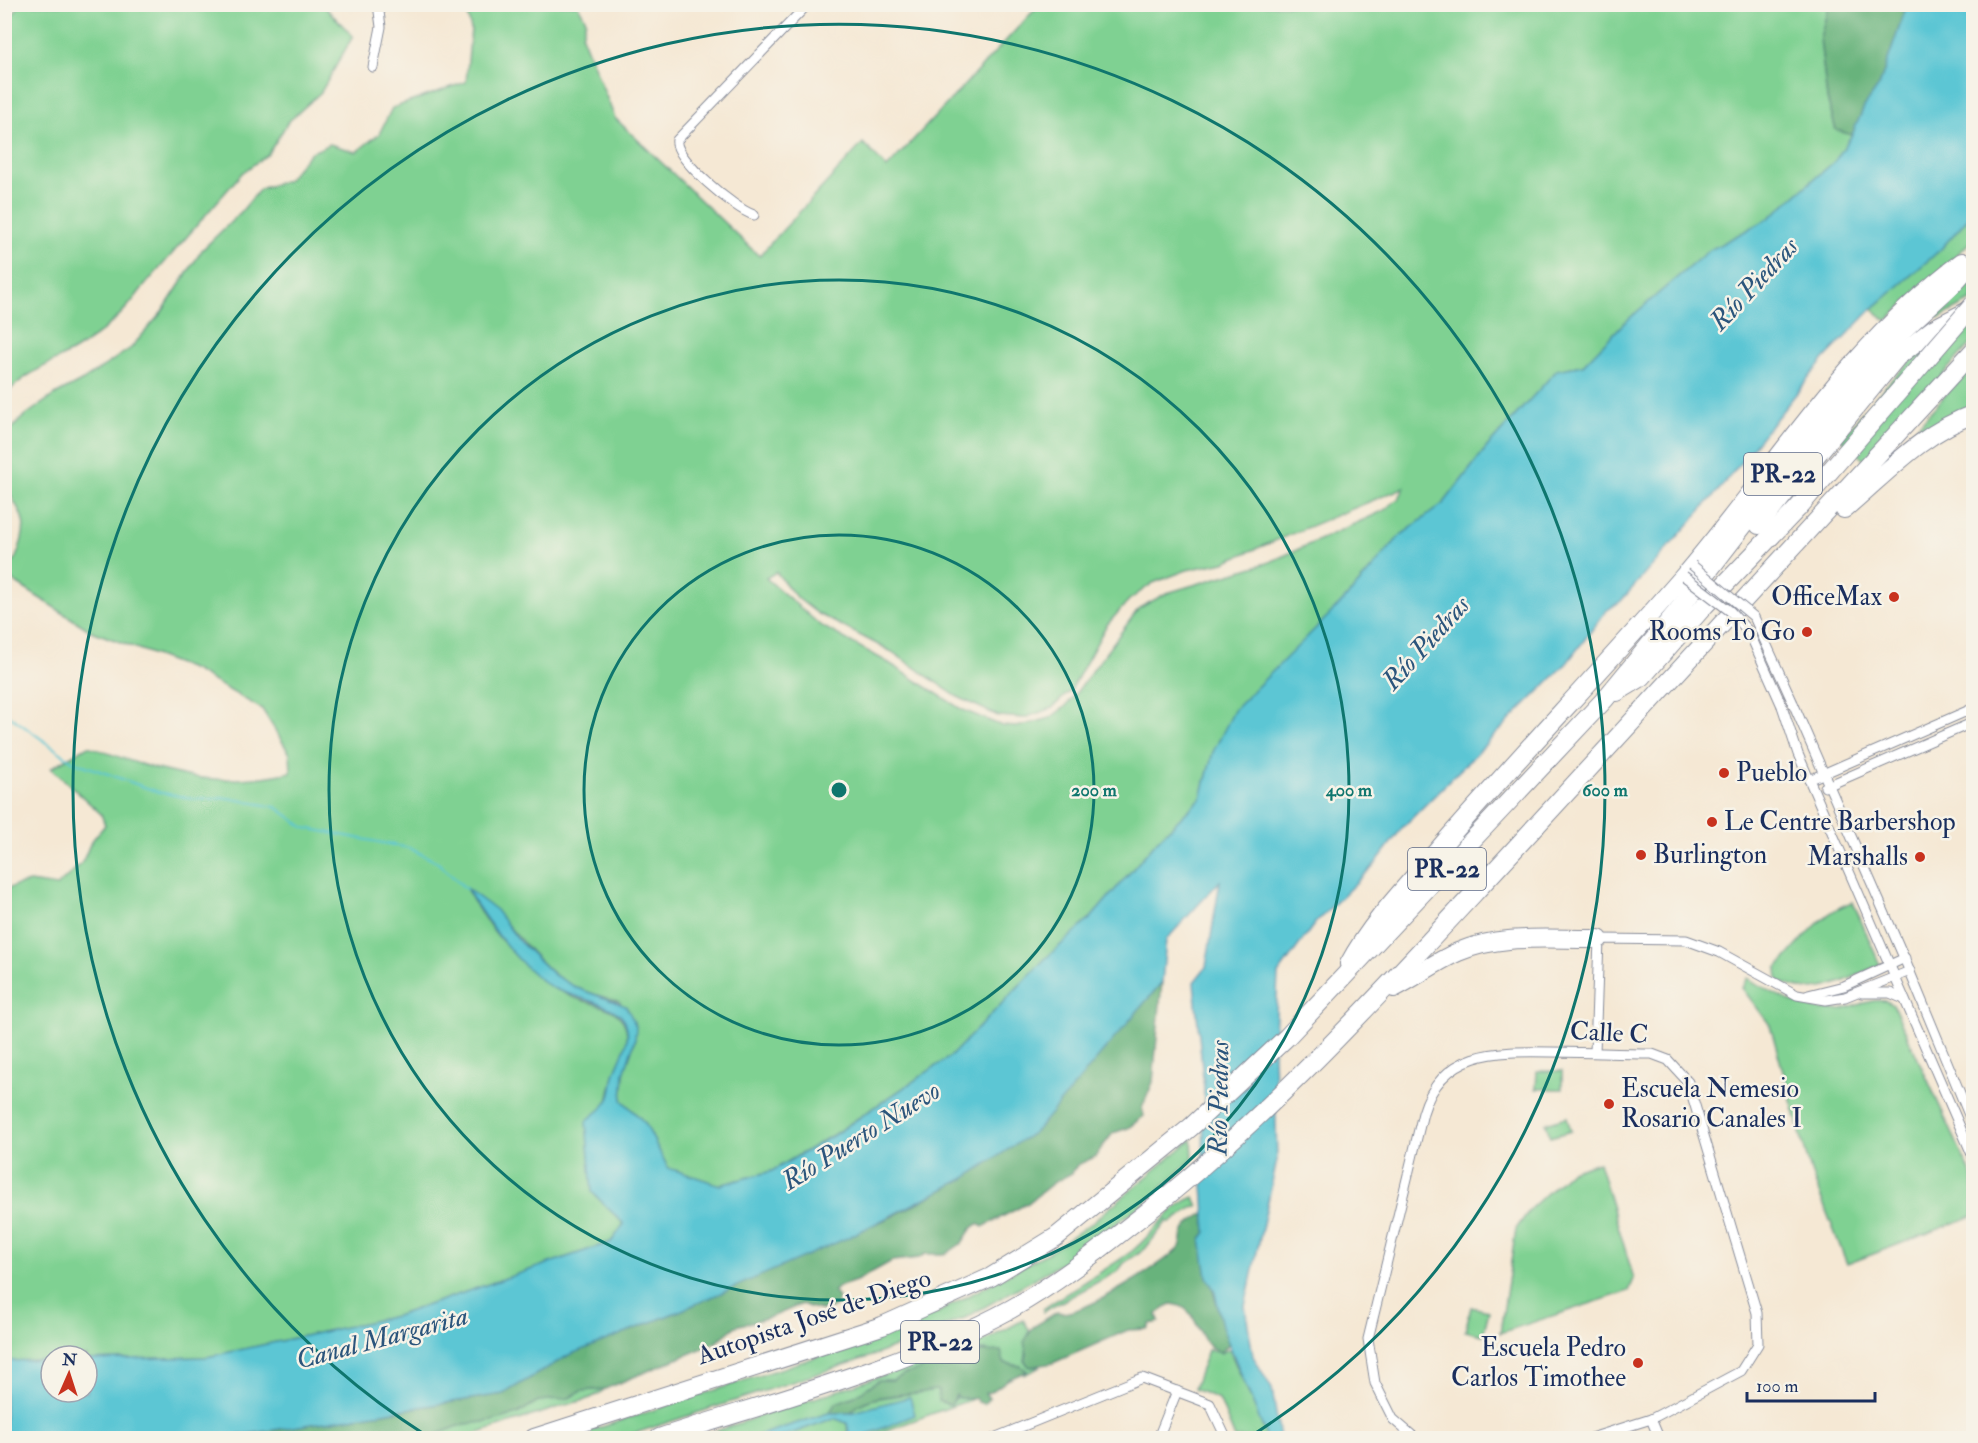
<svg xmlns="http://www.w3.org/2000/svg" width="1978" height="1443" viewBox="0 0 1978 1443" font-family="'IM FELL Double Pica',serif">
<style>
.green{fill:#7fd192;stroke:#4d8078;stroke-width:1.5;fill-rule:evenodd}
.forest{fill:#67b37c;stroke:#41716d;stroke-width:1.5}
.water{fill:#5bc6d4;stroke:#3b7a99;stroke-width:1.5}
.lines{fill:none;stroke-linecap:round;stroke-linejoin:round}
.stream{stroke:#5bc6d4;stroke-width:2}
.street-casing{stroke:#888c99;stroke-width:11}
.highway-casing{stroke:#888c99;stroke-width:20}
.street{stroke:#fff;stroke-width:9}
.highway{stroke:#fff;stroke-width:18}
.street-bridge-casing{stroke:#888c99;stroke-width:11;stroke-linecap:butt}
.highway-bridge-casing{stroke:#888c99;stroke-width:20;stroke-linecap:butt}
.street-bridge{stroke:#fff;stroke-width:9}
.highway-bridge{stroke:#fff;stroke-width:18}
.ring{fill:none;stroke:#0f766e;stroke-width:3}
.poi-dot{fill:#c8321e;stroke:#f7f3e8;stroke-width:2}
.labels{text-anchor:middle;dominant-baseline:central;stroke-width:5;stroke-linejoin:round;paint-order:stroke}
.shield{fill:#f7f3e8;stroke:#5d6a87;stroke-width:1.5}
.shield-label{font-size:24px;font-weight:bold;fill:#1b2f5e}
.poi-label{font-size:26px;fill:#1b2f5e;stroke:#f7f3e8;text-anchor:end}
.street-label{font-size:26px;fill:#1b2f5e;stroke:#f7f3e8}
.water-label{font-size:27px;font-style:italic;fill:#2b557c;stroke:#f7f3e8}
.centre{fill:#0f766e;stroke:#f7f3e8;stroke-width:3}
.ring-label{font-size:18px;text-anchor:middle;font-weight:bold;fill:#0f766e;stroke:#f7f3e8;stroke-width:5;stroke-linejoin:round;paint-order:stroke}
</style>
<rect width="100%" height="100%" fill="#f7f3e8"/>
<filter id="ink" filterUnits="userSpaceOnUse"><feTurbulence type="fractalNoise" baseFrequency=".0167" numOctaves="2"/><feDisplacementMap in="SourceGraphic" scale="12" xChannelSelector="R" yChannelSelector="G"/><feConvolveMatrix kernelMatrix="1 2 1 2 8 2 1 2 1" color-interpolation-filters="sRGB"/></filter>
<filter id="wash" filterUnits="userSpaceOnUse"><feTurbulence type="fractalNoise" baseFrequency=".008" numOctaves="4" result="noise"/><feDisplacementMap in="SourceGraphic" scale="24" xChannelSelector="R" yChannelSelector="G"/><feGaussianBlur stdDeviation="1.35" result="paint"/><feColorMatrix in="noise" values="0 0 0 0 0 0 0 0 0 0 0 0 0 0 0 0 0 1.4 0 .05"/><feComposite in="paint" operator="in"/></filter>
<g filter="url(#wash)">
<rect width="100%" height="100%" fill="#f5e8d4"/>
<g class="green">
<path d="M322,4l31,32 -32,56 -33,30 -20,32 -26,19 -102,118c-17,24 -41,44 -65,59 -25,14 -50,23 -70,45l-1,-369 16,-21z"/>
<path d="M465,5h113l8,15 -4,16 33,82 144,138 104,-113 24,25 152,-163h790l-9,33 7,60 9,32 16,5 -17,26 -67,58 -60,32 -85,73 -40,41 -26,5 -70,77 -43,56 -45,34 -186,215 -12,46 -44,43 -66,77 -45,40 -95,98 -120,80 -59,35 -52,14 -52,-17 -23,-45 -23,-23 2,-27 11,-33 -15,-38c-22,-7 -49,-13 -67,-29 -31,-26 -51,-62 -86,-83 20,39 60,84 99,104 22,12 57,9 61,39 2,16 -9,28 -13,43 -10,38 -15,78 -22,116l32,32 -13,18 -215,74 -189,41 -120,3v-4h-36v4l-46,1v-472l24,-7 28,4 25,-23 9,-21 14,-17 -4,-11 -50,-46 37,-22c75,27 122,44 203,26l-1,-18 -28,-45 -68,-39 -103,-39 -86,-55v-11l10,-5c22,-54 -4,-43 -10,-86 -2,-12 0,-26 0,-38l18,-19 30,-21 30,-16 48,-32 31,-36 40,-62 38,-37 20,-24 27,-9 23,-27 20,-9 26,8 23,-18 13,-26 74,-26 5,-53zM1405,487l-6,11 -16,13 -113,51 -103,31 -28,15 -72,97 -17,13 -33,9 -15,-1 -41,-17 -72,-46 -69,-38 -54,-47 10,-6 20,25 21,16 75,39 64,44 42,20 26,2 28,-10 19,-18 35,-64 23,-26 24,-17 34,-13 37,-8z"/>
<polygon points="1973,212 1973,239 1963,249 1887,321 1872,309 1940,250"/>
<polygon points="1973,272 1973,300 1939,318 1933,311"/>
<path d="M1973,318v23l-108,120 -24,-22c44,-55 70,-86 132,-121z"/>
<polygon points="1973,364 1973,408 1911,443 1907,438"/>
<path d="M1853,902l27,63c-37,16 -62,35 -102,16l-1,-13c21,-22 45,-58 76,-66z"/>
<path d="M1747,978c30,17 57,35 93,32 15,-2 41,-17 53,-5l80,173v38l-126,48 -36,-92 -41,-147 -28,-37z"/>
<polygon points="1537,1071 1562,1071 1562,1089 1536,1089"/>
<polygon points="1567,1117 1571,1131 1550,1137 1546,1123"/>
<polygon points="1192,1139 1193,1159 1151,1198 1069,1259 967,1317 875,1355 620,1438 568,1438 856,1344 937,1313 1049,1252 1090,1224"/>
<polygon points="1599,1162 1634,1279 1629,1291 1500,1333 1516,1229 1531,1208 1571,1171"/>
<path d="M1194,1197l4,10 -6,1 -22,15 -3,-2 -22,28 -21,14 -6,8 -75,41v-3c29,-20 60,-37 89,-58 21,-16 36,-44 62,-54z"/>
<polygon points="1471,1307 1489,1311 1483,1335 1465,1331"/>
<polygon points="1023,1320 1029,1329 1025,1362 1030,1367 1041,1367 1023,1375 1027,1371 1021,1366 1003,1363 986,1350 976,1351 966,1362 948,1368 936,1360 975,1346"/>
<polygon points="1229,1349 1268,1438 1235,1438 1219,1399 1194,1389 1208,1350 1221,1353"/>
<polygon points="932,1359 919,1371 893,1380 879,1380 855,1396 836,1403 829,1413 750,1438 695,1438"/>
<path d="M605,1389c-14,13 -31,12 -48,19l-94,30h-37l38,-14 28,-3 25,-7 21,-13 31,-3 12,-7z"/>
<polygon points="934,1390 939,1391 940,1396 953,1402 957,1395 959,1398 975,1398 866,1438 868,1434 885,1427 851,1412 853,1407 873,1399"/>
<polygon points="834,1418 847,1423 848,1437 779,1438"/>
</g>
<g class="forest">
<polygon points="1829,5 1907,5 1879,86 1864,107 1852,135 1836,130 1827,98 1820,38"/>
<path d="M1162,982l-9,100 -11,26 2,8 -16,12 -15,5 -18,24 -18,8 -5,8 -19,10 -25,20 -45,24 -5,-3 -7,5 -9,14 -16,11h-21l-6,4 -27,3 -36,20 -18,6 -5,5 6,6c-6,18 -23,12 -37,6l-28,12 -38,10 -21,17 -110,46 -24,2 -12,7 -31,3 -21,13 -25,7 -28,3 -38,14h-204l281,-44 65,-39 114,-45 211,-94 72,-38 162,-155z"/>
<path d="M1205,1213l1,19 -5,7c7,36 17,70 28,105l-8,8c-28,-7 -18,-46 -50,-48l-14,10 2,8 -9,2 -3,5 -19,1 -75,33 -23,4 -5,-5 2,-8 -3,-12 9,-15 24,-15c20,8 106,-48 122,-64 4,-4 2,-12 5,-17 4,-9 13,-13 21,-18z"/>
<path d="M970,1349l9,3 22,-1 3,12 17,3 6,5 -18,8 -18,13 -6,1 4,5 -5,6 -6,-2 -3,-4h-17l-2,-3 -5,10 -13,-4 1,-10 -5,-1c-25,7 -67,1 -84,23h-21l7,-10 19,-7 24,-16h14c11,-10 27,-5 36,-19h10l9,6 10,-8 8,3z"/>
</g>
<g class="water">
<path d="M1907,5h66v207l-33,38 -68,59 -48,50 -106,132 -97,110 -15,10 -39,52 -165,165 -27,36 -60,59 -37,51 -4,81 3,105 -32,146 8,50 19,33 8,49h-13l-45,-111 -7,-35 -8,-15 -6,-38 5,-7 -3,-47 1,-97 -10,-106 12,-15 14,-86 -54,59 -4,42 -126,149 -71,47 -118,60 -165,72 -113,45 -66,39 -281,44h-217l-1,-77 47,-1v32h36v-32l120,-3 189,-41 215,-74 13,-18 -32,-32 -6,-71c7,-6 20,-14 23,-22 4,-8 3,-18 6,-27 6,-16 21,-39 6,-56 -12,-13 -50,-19 -68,-28 -33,-19 -67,-67 -87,-100l30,22 23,31 35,34 23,13 49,18 10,20 -1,14 -11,33 -2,27 23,23 23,45 52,17 52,-14 60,-35 119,-80 95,-98 45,-40 66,-77 44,-43 12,-46 22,-43 114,-114 50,-58 45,-34 43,-56 70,-77 26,-5 40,-41 85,-73 60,-32 67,-58 17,-26 12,-28 15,-21z"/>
<polygon points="910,1397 915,1415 868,1434 866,1438 844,1438 849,1433 847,1423 834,1418 779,1438 750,1438 829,1413 850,1413"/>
</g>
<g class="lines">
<polyline class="stream" points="4,712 72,761 158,792 195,799 228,798 276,807 305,828 409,848 437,862 466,889"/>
</g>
</g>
<g filter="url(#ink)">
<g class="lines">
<g class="street-casing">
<g id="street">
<polyline points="373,67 381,27 378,4"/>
<path d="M754,215c-18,-5 -81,-57 -77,-75l131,-136"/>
<polyline points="1793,703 1902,953 1974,1127"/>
<polyline points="1782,706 1798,754 1974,1159"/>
<polyline points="1809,780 1974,708"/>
<polyline points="1825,787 1974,722"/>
<polyline points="1862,993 1890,993 1904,999"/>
<polyline points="1808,995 1844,986 1905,958"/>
<polyline points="1595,1052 1599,939 1686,940 1719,952 1797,995 1826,1000 1845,997 1910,971"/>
<polyline points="1651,1419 1659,1438"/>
<polyline points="994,1438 1142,1378 1210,1404 1226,1438"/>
<polyline points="1158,1438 1177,1391"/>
<path d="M1415,1438l-22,-19 -18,-36 -7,-44 55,-226c19,-63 73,-62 128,-61 34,0 67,2 101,2l16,6 20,22 69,231 1,31 -17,27 -90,48 -60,19"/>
</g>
</g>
<g class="highway-casing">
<g id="highway">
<path d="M1844,509c41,-34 77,-76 130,-95"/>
<polyline points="1759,525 1897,357 1933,329 1968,311"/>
<polyline points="1617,692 1642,677 1705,605 1798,508"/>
<path d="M1349,964c24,-45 62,-82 95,-121 78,-90 161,-176 239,-266 92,-107 164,-230 279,-315"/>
<path d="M1394,988c22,-11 41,-26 64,-36 43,-19 96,-12 141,-13"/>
<polyline points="534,1438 882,1326 991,1277 1056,1237 1191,1127 1287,1037 1605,699 1679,609 1823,422 1891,341 1952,285 1974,261"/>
<path d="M659,1438c116,-38 245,-71 352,-129 43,-24 83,-55 121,-85 132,-102 244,-225 357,-347 162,-175 324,-350 485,-527"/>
</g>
</g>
<use href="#street" class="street"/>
<use href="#highway" class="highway"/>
<g class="street-bridge-casing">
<g id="street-bridge">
<polyline points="1692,565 1754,617 1793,703"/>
<polyline points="1684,576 1730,611 1749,632 1782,706"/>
</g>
</g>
<g class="highway-bridge-casing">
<polyline id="highway-bridge" points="1798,508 1974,304"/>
</g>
<use href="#street-bridge" class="street-bridge"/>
<use href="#highway-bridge" class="highway-bridge"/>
</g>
</g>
<g class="ring">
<circle cx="839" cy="790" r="255"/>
<circle cx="839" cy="790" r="510"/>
<path d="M427 1436A766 766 0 1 1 1251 1436"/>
</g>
<g class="poi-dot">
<circle cx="1894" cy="597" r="6"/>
<circle cx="1807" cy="632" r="6"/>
<circle cx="1724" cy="773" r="6"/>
<circle cx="1712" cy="822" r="6"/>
<circle cx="1641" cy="855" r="6"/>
<circle cx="1920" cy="857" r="6"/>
<circle cx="1609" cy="1104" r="6"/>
<circle cx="1638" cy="1363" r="6"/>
</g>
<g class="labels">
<g class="shield">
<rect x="1744" y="453" width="78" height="42" rx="4.5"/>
<rect x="1408" y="848" width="78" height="42" rx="4.5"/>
<rect x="901" y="1321" width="78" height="42" rx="4.5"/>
</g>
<g class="shield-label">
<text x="1783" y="474">PR-22</text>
<text x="1447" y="869">PR-22</text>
<text x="940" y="1342">PR-22</text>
</g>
<g class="poi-label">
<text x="1882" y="597">OfficeMax</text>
<text x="1795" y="632">Rooms To Go</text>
<text x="1736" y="773" text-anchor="start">Pueblo</text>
<text x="1724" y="822" text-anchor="start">Le Centre Barbershop</text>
<text x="1653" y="855" text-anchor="start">Burlington</text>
<text x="1908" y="857">Marshalls</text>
<text x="1621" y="1089" text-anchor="start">Escuela Nemesio<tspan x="1621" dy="30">Rosario Canales I</tspan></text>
<text x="1626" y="1348">Escuela Pedro<tspan x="1626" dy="30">Carlos Timothee</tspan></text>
</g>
<g class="street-label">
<text transform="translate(1609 1033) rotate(3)">Calle C</text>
<text transform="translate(814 1317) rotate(-19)">Autopista José de Diego</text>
</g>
<g class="water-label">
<text transform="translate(1754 284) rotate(-47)">Río Piedras</text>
<text transform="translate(1426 643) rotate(-48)">Río Piedras</text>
<text transform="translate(1219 1098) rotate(-89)">Río Piedras</text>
<text transform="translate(861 1136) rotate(-32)">Río Puerto Nuevo</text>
<text transform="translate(382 1338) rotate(-15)">Canal Margarita</text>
</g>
</g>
<circle cx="839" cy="790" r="9" class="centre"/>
<g class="ring-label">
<text x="1094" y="796">200 m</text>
<text x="1349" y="796">400 m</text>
<text x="1605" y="796">600 m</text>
</g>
<rect width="1978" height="1443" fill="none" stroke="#f7f3e8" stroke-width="24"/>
<g transform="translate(69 1374) rotate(3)"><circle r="28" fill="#f7f3e8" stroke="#9fa5b1" stroke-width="1.5"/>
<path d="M0-4.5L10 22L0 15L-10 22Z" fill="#c8321e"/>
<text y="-9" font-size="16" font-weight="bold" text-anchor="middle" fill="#1b2f5e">N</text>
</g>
<path d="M1747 1392v9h128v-9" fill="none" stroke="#1b2f5e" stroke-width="3"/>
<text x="1756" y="1392" font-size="18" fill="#1b2f5e" stroke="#f7f3e8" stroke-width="4.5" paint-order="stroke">100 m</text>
</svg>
